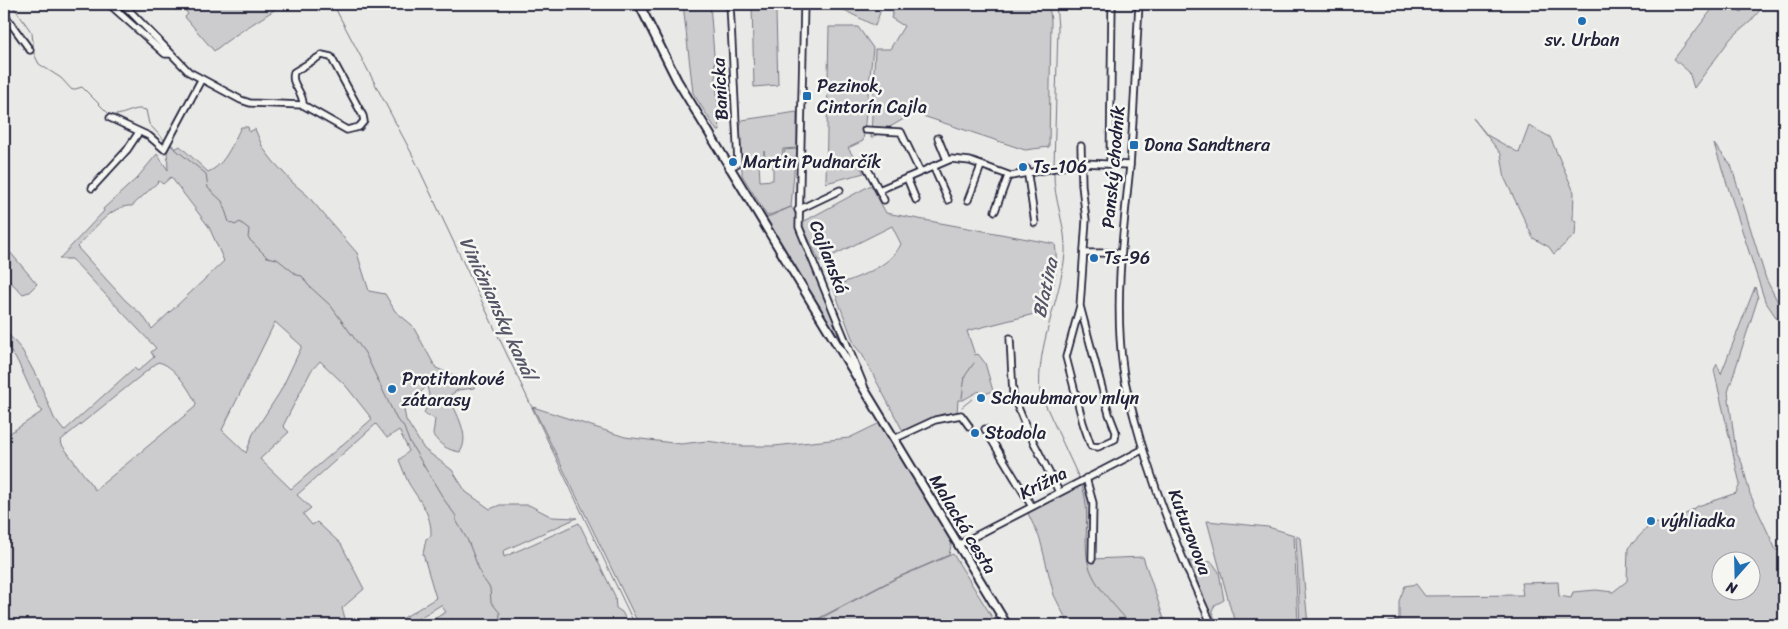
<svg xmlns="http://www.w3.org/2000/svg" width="1788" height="629" viewBox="0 0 1788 629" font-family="Sriracha,sans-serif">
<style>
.green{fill:#ccccce;stroke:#777784;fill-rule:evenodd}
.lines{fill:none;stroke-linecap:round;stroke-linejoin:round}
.stream{stroke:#71717f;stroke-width:1}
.minor-casing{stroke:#22223b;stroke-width:9}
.major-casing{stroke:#22223b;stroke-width:11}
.minor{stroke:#f6f6f2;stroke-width:5.5}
.major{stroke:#f6f6f2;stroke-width:7}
.poi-dot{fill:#1f6fb2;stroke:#f6f6f2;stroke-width:2}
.labels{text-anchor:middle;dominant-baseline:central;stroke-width:5;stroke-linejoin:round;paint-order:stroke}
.poi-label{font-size:18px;fill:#22223b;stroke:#f6f6f2;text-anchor:start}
.street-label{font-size:18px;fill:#22223b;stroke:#f6f6f2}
.water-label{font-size:19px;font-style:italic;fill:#565668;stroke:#f6f6f2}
</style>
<rect width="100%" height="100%" fill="#e9e9e7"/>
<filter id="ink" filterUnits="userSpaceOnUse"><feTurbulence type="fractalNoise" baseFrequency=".02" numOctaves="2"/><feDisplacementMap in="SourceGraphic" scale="10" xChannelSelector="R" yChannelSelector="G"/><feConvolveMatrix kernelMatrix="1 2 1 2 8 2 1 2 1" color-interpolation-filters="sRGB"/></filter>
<g filter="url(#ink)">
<g class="green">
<path d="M189,4h94c-23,16 -47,29 -69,47l-29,-34 3,-3 -5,-6z"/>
<polygon points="683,4 710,4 720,131 717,131 693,93"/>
<polygon points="752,4 779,4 776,13 778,85 754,87"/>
<polygon points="843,4 883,4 875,26 840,8"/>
<polygon points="896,4 1049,4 1051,21 1049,147 1025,150 914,113 871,138 875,49 890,49 904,26 891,18"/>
<polygon points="1716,4 1730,4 1741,12 1747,4 1765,4 1750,22 1731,38 1694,88 1689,72 1674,59"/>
<polygon points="829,27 858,27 873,48 863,141 848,148 864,173 826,183"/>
<polygon points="797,112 797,148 783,149 782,159 765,160 764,151 764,160 741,161 739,128 742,120"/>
<polygon points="1473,118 1487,135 1519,153 1529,126 1550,137 1574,192 1573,220 1576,221 1575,235 1554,254 1549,247 1533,238 1505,179 1501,154"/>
<path d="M241,127h7l1,5 6,-3 8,19 10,13 20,22 14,12 50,58 12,38 16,3 10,17 17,14 24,43 39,16 -1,4 -16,2 -9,6c7,18 22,40 11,56 -13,-2 -20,-7 -27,-17l2,-16 -11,-6 6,-13 -3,-14 -6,6 -19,7 4,21 18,29 28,21 14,22 24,17 10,-4h29l23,12 25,1 -74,33 1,6 75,-34 36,73 1,12 6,4 7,13h-175l-2,-6 -10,6h-19l23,-13 -5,-7 -27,16 2,4h-24l44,-27 -13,-44 3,-15 5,-3c1,-23 -12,-35 -23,-54 -3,-7 -6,-15 -9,-22l10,-9 -10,-21 -12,8 -11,-14 -79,71 14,13 -8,6 9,11 5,-3 24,22 23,45 -22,19 5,17h-343v-188l39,-26 -4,-3 -21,-46 -14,-20v-13l18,21 17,31 15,37 10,13 70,-63 4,3 16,-14 -3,-5 5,-4 -84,-89h-13l45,-48 -1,-2 34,-31 20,-24 11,16 -1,-20 2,-9 6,8 5,-3 28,26c17,-7 25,-29 33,-45zM171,177l38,50 15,34 -72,68 -9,-13 -18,-16 -48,-53c14,-14 34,-43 55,-41l27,-25 4,3zM275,322l27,24 -22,46 -27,42 -7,19 -24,-23zM320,361l26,25 26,33 -81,70 -31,-30 29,-27 -6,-6 28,-55zM158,362c16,3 31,27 38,41l-1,4 -100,83 -33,-45 -1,-5z"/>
<polygon points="1714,144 1731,165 1766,279 1784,314 1784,329 1765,301"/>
<polygon points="797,149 796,158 785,159 784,150"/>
<polygon points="795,161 791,207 795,212 797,229 846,344 842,348 766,218 791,207 767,216 742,175 742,164 759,163 760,181 773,180 773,162"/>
<path d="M871,185l15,28 169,31c4,23 -2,46 -9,67l-79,20 8,24 3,-1 7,9 8,28 -11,4 -3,-4 -16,9h-5l-1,13 -15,1 -38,19 -42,-79 -7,-8 -22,-59c23,-10 57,-19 68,-43l-9,-18 -72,36 -19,-39z"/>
<polygon points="4,245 37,284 29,292 23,294 4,276 4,262 8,258 4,254"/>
<path d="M1755,287l3,11 -30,94 8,60 6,11 8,31 26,56h8v75h-397l1,-3 11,-2v-19l6,-15 11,-2 9,12 98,-1 -2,-12 37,-1 1,14 12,2 2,-6 23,-2 17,2 14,-11 1,-33 23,-24 24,-3 23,-15 38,-13 4,-9 -26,-114 3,-6 4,10zM1720,562h30v30h-30z"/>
<polygon points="533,407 625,437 681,444 707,441 742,446 774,446 849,438 880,423 952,541 949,555 894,579 806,625 639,625"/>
<polygon points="1086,478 1090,490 1092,559 1143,557 1165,622 1173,625 1069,625 1054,595 1040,539 1025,507"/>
<polygon points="1207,521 1268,527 1294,535 1298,625 1238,625 1231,610"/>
<polygon points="1296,536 1300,538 1308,625 1300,625"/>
<polygon points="953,554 997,625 808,625 895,579"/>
<polygon points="1189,561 1212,562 1219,572 1224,600 1215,605 1212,611 1217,625 1215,625"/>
</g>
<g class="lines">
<g class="stream">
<path d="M7,4l8,5 17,24 2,21 5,10 22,14 11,12 10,-3 27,27c12,5 24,-9 37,-4l3,14 17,18"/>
<polyline points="333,4 412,154 635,625"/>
<polyline points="169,144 206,174 208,188 222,201 229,222 235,225 240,222 249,229 248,238 267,257 277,259 297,275 302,276 308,285 331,306 365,353 397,420 403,425 409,441 445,501 456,516 456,520 468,541 482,577 490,588 491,602 500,613 499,625"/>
<polyline points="1054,165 1058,28 1056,4"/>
<path d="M1054,172c-1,27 13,56 11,82 -5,48 -29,91 -25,139l39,85"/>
<polyline points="962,398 965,376 974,363"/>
<polyline points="962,407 972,399"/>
<path d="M1081,483c10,27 3,47 6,74 3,26 28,48 44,68"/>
</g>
<g class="minor-casing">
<g id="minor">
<polyline points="109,4 165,54 171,54"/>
<path d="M123,4l66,68 52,28 9,3 53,2 44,25 12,-3 5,-6 -1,-5 -32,-59 -9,-2 -28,17c-4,13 10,20 9,33"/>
<polyline points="804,4 799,227 864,386"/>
<path d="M1139,4c-3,54 -5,108 -9,162 -7,67 -16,135 -7,203 2,16 7,32 11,48 19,72 47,141 78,208"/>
<polyline points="4,14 30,50"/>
<polyline points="110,118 149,136 164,149 201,80"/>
<polyline points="865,130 901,132 920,172"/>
<polyline points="938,138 947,160"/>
<polyline points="863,160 879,190 951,159 970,161 1011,176 1082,163 1130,165"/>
<polyline points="1110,164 1112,4"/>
<polyline points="933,166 948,200"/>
<polyline points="729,168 738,163 730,4"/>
<polyline points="1027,169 1035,223"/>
<polyline points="907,178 916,200"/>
<polyline points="92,188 127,150 139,132"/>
<polyline points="879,190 884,200"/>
<polyline points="968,200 981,166"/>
<polyline points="798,210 840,190"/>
<polyline points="995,211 1008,176"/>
<polyline points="1085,253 1121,253"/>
<polyline points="1080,306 1066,357 1083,423 1091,446 1098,447 1115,439 1116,432 1109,414 1080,306 1086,220 1082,185 1081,146"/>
<polyline points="1010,338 1013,395 1026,427 1059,492"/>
<polyline points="985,429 1031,505"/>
<polyline points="894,439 935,420 961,415 969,426"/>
<polyline points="1086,478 1093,503 1092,559"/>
<polyline points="958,545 1142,450"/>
</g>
</g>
<g class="major-casing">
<polyline id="major" points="639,4 677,80 1007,625"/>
</g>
<use href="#minor" class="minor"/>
<use href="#major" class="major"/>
</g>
</g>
<g class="poi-dot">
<circle cx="1582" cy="21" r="5"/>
<rect x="802" y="91" width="10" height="10" rx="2.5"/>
<rect x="1129" y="140" width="10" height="10" rx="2.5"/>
<circle cx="733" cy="162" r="5"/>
<circle cx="1023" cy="167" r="5"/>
<circle cx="1094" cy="258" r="5"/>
<circle cx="392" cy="389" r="5"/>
<circle cx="981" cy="398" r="5"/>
<circle cx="975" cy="433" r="5"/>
<circle cx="1651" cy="521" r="5"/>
</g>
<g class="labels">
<g class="poi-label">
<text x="1582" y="40" text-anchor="middle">sv. Urban</text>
<text x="817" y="86">Pezinok,<tspan x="817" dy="21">Cintorín Cajla</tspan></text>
<text x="1144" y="145">Dona Sandtnera</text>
<text x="743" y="162">Martin Pudnarčík</text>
<text x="1033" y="167">Ts-106</text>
<text x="1104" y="258">Ts-96</text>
<text x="402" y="379">Protitankové<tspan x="402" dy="21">zátarasy</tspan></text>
<text x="991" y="398">Schaubmarov mlyn</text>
<text x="985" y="433">Stodola</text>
<text x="1661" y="521">výhliadka</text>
</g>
<g class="street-label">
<text transform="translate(720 89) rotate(-93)">Banícka</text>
<text transform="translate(1113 167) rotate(-85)">Panský chodník</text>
<text transform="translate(829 257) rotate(69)">Cajlanská</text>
<text transform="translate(1043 483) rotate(-27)">Krížna</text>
<text transform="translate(963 524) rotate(59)">Malacká cesta</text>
<text transform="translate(1190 532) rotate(69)">Kutuzovova</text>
</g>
<g class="water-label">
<text transform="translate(1045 288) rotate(-78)">Blatina</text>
<text transform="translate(498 308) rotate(65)">Viničniansky kanál</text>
</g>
</g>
<rect width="1788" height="629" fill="none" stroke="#f6f6f2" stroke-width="20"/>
<rect x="10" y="10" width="1768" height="609" fill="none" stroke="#22223b" stroke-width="2" filter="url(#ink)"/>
<g transform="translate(1736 576) rotate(200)"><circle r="24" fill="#f6f6f2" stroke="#a1a1a9"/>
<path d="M0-4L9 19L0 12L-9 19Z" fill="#1f6fb2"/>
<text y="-8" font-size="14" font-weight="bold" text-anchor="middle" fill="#22223b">N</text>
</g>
</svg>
